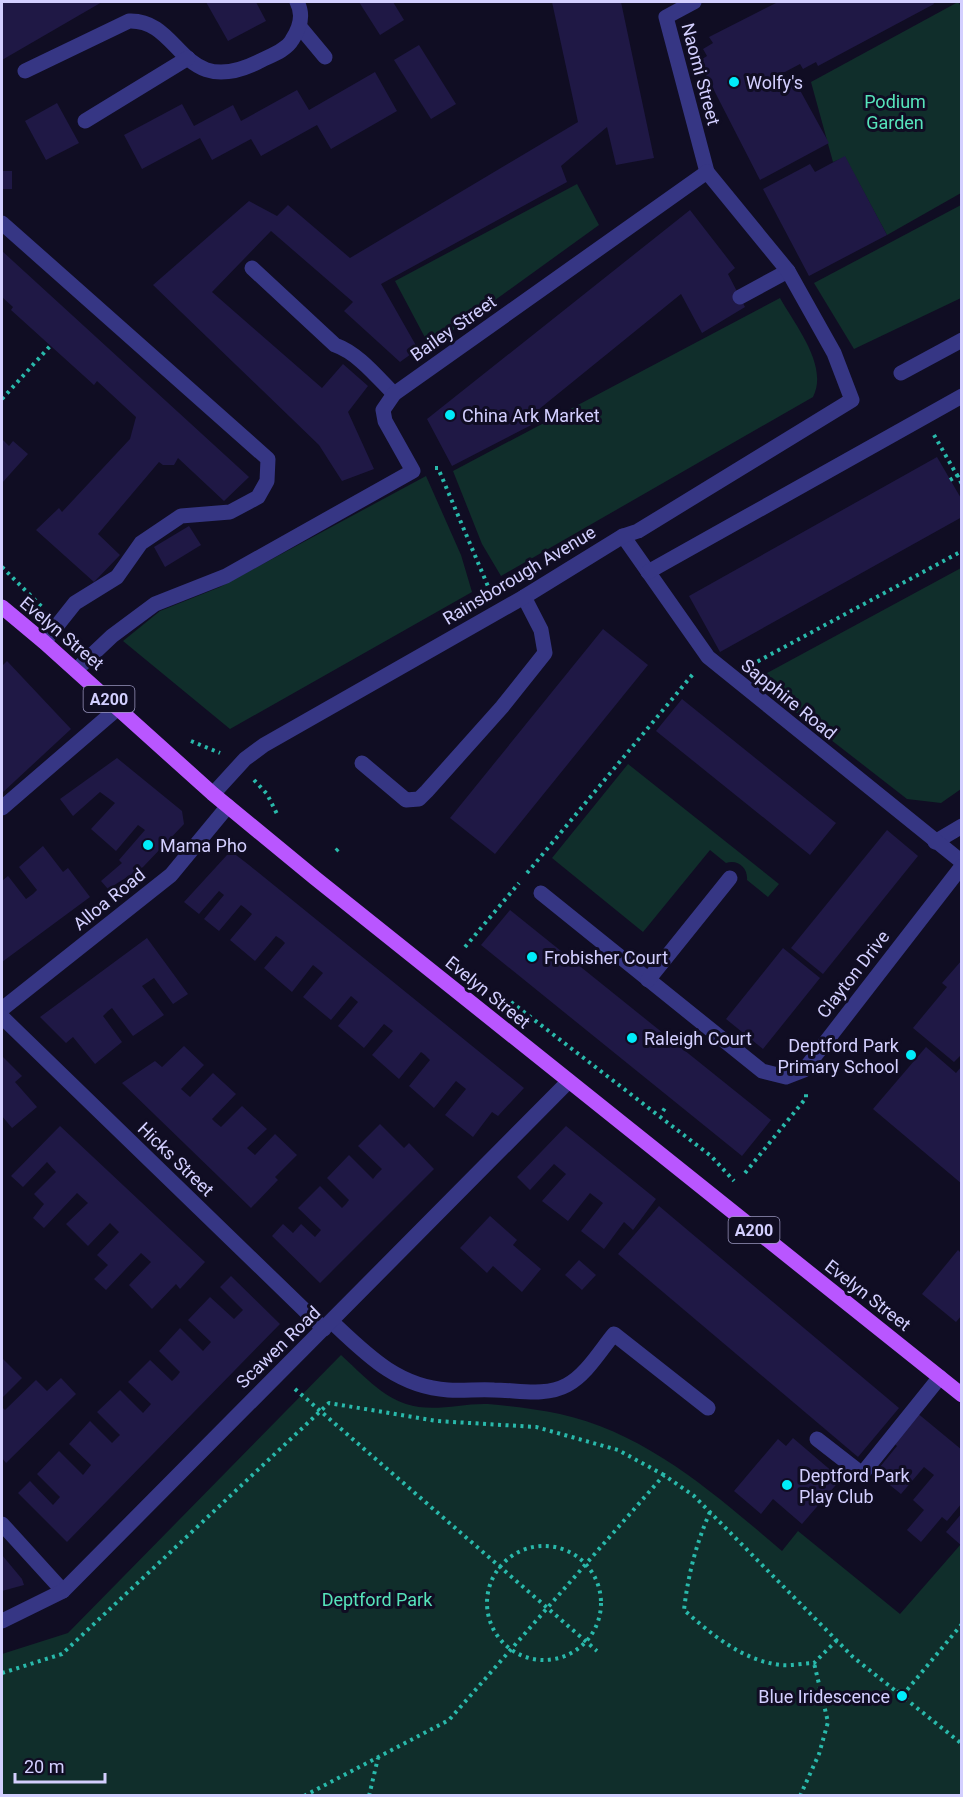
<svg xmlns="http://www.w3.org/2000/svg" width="963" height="1797" viewBox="0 0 963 1797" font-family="Roboto,sans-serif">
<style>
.green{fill:#102e2b}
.building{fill:#1f1845}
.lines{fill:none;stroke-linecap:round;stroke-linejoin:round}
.path{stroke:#29b9ab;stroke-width:4;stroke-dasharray:3 4.5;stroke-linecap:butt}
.lane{stroke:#363684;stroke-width:15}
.street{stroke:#363684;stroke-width:15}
.primary{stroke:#b956ff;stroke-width:15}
.poi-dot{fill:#00ecfa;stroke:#100d23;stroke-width:2}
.labels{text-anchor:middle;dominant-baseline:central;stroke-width:6;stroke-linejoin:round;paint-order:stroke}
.shield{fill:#100d23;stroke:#9895bd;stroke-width:1.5}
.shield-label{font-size:16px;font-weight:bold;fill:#d3cfff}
.street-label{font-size:18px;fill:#d3cfff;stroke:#100d23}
.poi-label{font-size:18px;fill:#d3cfff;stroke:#100d23;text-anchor:start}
.park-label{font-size:18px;fill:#56e4bb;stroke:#100d23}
</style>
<rect width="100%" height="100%" fill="#100d23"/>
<g class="green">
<polygon points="958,2 962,8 961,193 887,235 845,157 833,162 811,82"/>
<polygon points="577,184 599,225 430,347 395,281"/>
<polygon points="961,205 961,298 854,349 814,283"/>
<path d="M780,298c15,27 49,68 33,99l-312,179 -19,-32 -29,-73z"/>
<polygon points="426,476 461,555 472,592 230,729 123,641 160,611 220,587"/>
<polygon points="961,568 961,789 941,803 907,799 754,680"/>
<path d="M628,764l151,120 -11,13 -21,-17c1,-12 -9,-21 -21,-17l-16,-13 -67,82 -91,-74z"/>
<path d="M341,1355c20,18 40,41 65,49 27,9 55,-1 82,0 23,2 49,5 72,10 87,19 156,81 222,137l16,-20 102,83 61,-70v251h-959v-141l66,-21z"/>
</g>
<g class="building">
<polygon points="2,2 102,2 2,60"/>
<polygon points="206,2 256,2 266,21 228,41"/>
<polygon points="359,2 393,2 404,20 380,35"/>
<polygon points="552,2 621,2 654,158 616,165 607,127 561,166 567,182 381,284 418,349 400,362 344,311 353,302 271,231 212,292 322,388 343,364 368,386 348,412 374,469 342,481 319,445 153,285 249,201 277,216 288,205 350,258 578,122"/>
<polygon points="778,2 933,2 934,4 818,66 816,62 803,69 800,64 783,73 789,86 796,83 829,143 760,180 699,61 707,56 703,49 713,43 709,37"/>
<polygon points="419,45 456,104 431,119 394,60"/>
<polygon points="375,72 397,111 331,149 317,125 261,156 251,139 212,160 200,138 142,169 124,135 182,104 194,126 233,105 241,121 297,90 309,110"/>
<polygon points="57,103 79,143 46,160 25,121"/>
<polygon points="845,156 887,235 809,276 763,189 810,164 815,172"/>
<rect x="2" y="171" width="10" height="18"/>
<polygon points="690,210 735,268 728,274 745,307 702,333 681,294 538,410 541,420 452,466 427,419"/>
<polygon points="2,251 249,477 224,501 178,458 174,465 163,465 159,462 98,534 120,555 94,582 36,530 59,508 62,512 130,439 136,417 97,381 94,385 11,310 13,307 2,297"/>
<polygon points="2,439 9,446 13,441 28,454 2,483"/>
<polygon points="937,457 962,500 962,517 720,652 689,596"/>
<polygon points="189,526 201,545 165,567 154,547"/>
<polygon points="603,629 648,665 495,854 450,818"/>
<polygon points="7,661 71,729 2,793 2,666"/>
<polygon points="682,699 836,823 810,855 656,731"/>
<polygon points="117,758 182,811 184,824 143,867 108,889 101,881 122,863 119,860 145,830 138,825 116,851 91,829 115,803 100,792 73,816 60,799"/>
<polygon points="887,830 918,856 823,974 791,948"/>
<polygon points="43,846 63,872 68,868 90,897 2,962 2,881 8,876 26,899 33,894 37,890 19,867"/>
<polygon points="227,855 236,855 249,865 524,1088 498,1116 492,1112 473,1137 445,1115 466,1089 456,1081 434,1108 409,1086 430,1060 425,1055 421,1052 399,1079 372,1055 393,1031 384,1024 364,1048 338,1026 358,1002 351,996 331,1020 303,997 323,973 313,965 292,992 264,968 285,943 282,940 276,936 255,961 230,940 252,914 245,908 241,905 219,931 204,919 224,895 219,891 199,914 184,902"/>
<polygon points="510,910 771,1120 742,1156 481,945"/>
<polygon points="147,938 188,994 173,1004 154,978 142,986 164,1015 133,1036 112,1008 108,1011 103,1016 122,1042 95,1064 73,1037 66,1043 40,1017"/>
<polygon points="783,948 820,978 763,1049 726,1019"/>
<polygon points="962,960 962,1054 954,1062 913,1028 947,987 942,983"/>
<polygon points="184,1046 204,1065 181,1089 190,1097 213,1073 236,1094 212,1119 215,1122 221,1127 242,1106 267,1129 247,1148 255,1155 275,1134 297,1155 275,1177 278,1180 251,1208 122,1083 155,1061 162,1067"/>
<polygon points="926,1047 956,1073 962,1066 962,1184 873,1109"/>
<polygon points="2,1056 22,1076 15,1082 37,1107 12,1128 2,1116"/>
<polygon points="380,1124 404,1148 409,1143 434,1169 320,1283 272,1236 283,1224 293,1233 301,1224 315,1237 321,1230 298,1208 320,1186 342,1208 346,1204 349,1200 327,1178 349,1155 373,1179 377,1174 382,1169 358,1146"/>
<polygon points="60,1126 205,1262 180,1289 176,1284 152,1309 129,1285 151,1262 141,1253 106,1290 94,1279 108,1265 97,1255 119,1232 110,1223 88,1246 66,1224 88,1203 77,1193 44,1228 33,1218 44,1204 34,1194 56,1172 47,1162 23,1187 11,1176"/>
<polygon points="566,1126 656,1199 633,1230 624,1222 604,1249 581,1231 603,1203 590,1193 568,1221 542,1201 566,1174 554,1164 530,1190 517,1177"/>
<polygon points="659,1206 899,1408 858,1457 618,1254"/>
<polygon points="490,1216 517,1240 513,1245 541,1269 522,1292 493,1266 487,1273 460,1248"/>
<polygon points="958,1250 962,1254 962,1315 956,1322 922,1294"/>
<polygon points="579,1260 596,1275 582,1290 565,1275"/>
<polygon points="231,1276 280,1324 67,1542 18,1493 30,1481 53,1505 60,1497 37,1474 59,1451 83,1475 91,1465 69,1444 90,1421 112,1443 120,1435 97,1412 120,1390 143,1413 151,1404 128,1382 150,1360 172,1381 177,1376 180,1372 159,1351 180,1328 203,1351 211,1342 188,1320 210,1297 234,1319 243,1310 220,1287"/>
<polygon points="2,1358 22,1378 2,1398"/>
<polygon points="61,1378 76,1394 6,1463 2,1458 2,1407 5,1410 36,1380 47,1391"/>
<polygon points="916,1412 962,1450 962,1503 947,1521 942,1517 921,1542 907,1530 924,1510 913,1500 934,1475 924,1467 901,1494 875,1473 897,1446 892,1441"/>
<polygon points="793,1438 841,1479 802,1524 773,1499 761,1514 734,1491 778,1439 786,1446"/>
<polygon points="962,1513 962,1546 946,1532"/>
<polygon points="2,1555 22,1579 24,1585 2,1591"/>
</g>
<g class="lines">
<g class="path">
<polyline points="2,399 51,345"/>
<polyline points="934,435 962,484"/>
<polyline points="435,468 438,468 490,591"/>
<polyline points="950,480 962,473"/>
<polyline points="2,567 43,608"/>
<polyline points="751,665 962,551"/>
<polyline points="191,741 220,753"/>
<polyline points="254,780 267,794 278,816"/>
<polyline points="336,851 340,847"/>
<polyline points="527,873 693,674"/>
<polyline points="465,947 519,883"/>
<polyline points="511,1002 711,1156 734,1181"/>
<polyline points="663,1111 665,1108"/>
<polyline points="745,1173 806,1098 806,1093"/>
<polyline points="295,1389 597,1651"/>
<polyline points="961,1423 962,1423"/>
<path d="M710,1512c-14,32 -22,63 -26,98 27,24 59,51 97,55 10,1 23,-2 33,-2l23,-23"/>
<circle cx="544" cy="1603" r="57"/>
<polyline points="962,1624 902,1696 962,1744"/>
<polyline points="2,1673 62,1654 329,1403 437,1421 536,1427 618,1450 664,1475"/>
<polyline points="897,1692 904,1691 907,1699"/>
<polyline points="304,1796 449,1720 664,1475 694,1496 853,1657 902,1696"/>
<polyline points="369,1796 378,1758"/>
<polyline points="800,1796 819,1754 828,1722 814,1663"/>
</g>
<g class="lane">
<polyline points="694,2 666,17 707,172"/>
<polyline points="2,223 268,459 267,481 258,497 230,512 181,516 141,543 117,577 75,603 44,642"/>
<path d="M252,268l83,77c23,8 42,32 59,49"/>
<polyline points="740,297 788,271"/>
<polyline points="362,763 406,800 419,799 427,791 502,707 545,653 541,630 524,597"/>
<polyline points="2,808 118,708"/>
<polyline points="935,842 962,826"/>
<path d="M332,1322c35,33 66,65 116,68 16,1 31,-1 46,0 24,0 51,7 73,-5 19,-10 33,-34 47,-51l94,74"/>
<polyline points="817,1439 862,1474 940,1377"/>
</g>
<g class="street">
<polyline points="300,27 325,57"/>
<path d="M25,71l104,-50c53,-2 51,79 129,41 11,-6 28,-11 34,-22 8,-12 12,-25 5,-38"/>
<polyline points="85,121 188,58"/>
<polyline points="901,373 962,340"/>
<polyline points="623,536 708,657 962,862"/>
<polyline points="648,572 962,396"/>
<polyline points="76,670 112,636 155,604 226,576 413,471 385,421 383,410 394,394 707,172 788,271 834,353 852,400 638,531 623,536 524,597 264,745 245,759 213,794"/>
<polyline points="541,893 762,1071 786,1077 804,1070 962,866"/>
<polyline points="648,980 730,878"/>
<polyline points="2,1009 171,875 228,806"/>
<polyline points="2,1017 324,1329"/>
<polyline points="2,1524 63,1591"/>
<polyline points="2,1621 63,1591 569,1081"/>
</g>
<polyline class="primary" points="2,607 44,642 213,794 315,878 962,1395"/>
</g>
<g class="poi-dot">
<circle cx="734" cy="82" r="6"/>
<circle cx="450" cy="415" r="6"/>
<circle cx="148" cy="845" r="6"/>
<circle cx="532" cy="957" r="6"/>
<circle cx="632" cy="1038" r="6"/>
<circle cx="911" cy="1055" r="6"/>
<circle cx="787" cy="1485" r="6"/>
<circle cx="902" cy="1696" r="6"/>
</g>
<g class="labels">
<g class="shield">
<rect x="83.5" y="686" width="51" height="26" rx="4.5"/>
<rect x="728.5" y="1217" width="51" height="26" rx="4.5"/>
</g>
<g class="shield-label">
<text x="109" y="699">A200</text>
<text x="754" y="1230">A200</text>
</g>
<g class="street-label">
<text transform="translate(701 74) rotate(75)">Naomi Street</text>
<text transform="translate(453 328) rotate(-35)">Bailey Street</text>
<text transform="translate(519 575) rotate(-31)">Rainsborough Avenue</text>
<text transform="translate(62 633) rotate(40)">Evelyn Street</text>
<text transform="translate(789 699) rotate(39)">Sapphire Road</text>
<text transform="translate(109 899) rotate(-39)">Alloa Road</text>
<text transform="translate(853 974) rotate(-52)">Clayton Drive</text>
<text transform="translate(488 992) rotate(39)">Evelyn Street</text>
<text transform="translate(176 1159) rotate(44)">Hicks Street</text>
<text transform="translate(868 1295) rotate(38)">Evelyn Street</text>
<text transform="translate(278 1347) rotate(-44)">Scawen Road</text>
</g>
<g class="poi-label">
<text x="746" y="82">Wolfy's</text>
<text x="462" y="415">China Ark Market</text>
<text x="160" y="845">Mama Pho</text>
<text x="544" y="957">Frobisher Court</text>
<text x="644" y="1038">Raleigh Court</text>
<text x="899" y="1045" text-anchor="end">Deptford Park<tspan x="899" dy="21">Primary School</tspan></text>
<text x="799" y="1475">Deptford Park<tspan x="799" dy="21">Play Club</tspan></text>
<text x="890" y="1696" text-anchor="end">Blue Iridescence</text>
</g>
<g class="park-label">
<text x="895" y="101">Podium<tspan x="895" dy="21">Garden</tspan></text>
<text x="377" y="1599">Deptford Park</text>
</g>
</g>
<rect width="963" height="1797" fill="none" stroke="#d3cfff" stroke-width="6"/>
<path d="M15 1773v9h90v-9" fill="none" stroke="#d3cfff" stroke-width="3"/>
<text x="24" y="1773" font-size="18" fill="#d3cfff" stroke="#100d23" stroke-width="4.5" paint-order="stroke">20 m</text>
</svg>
